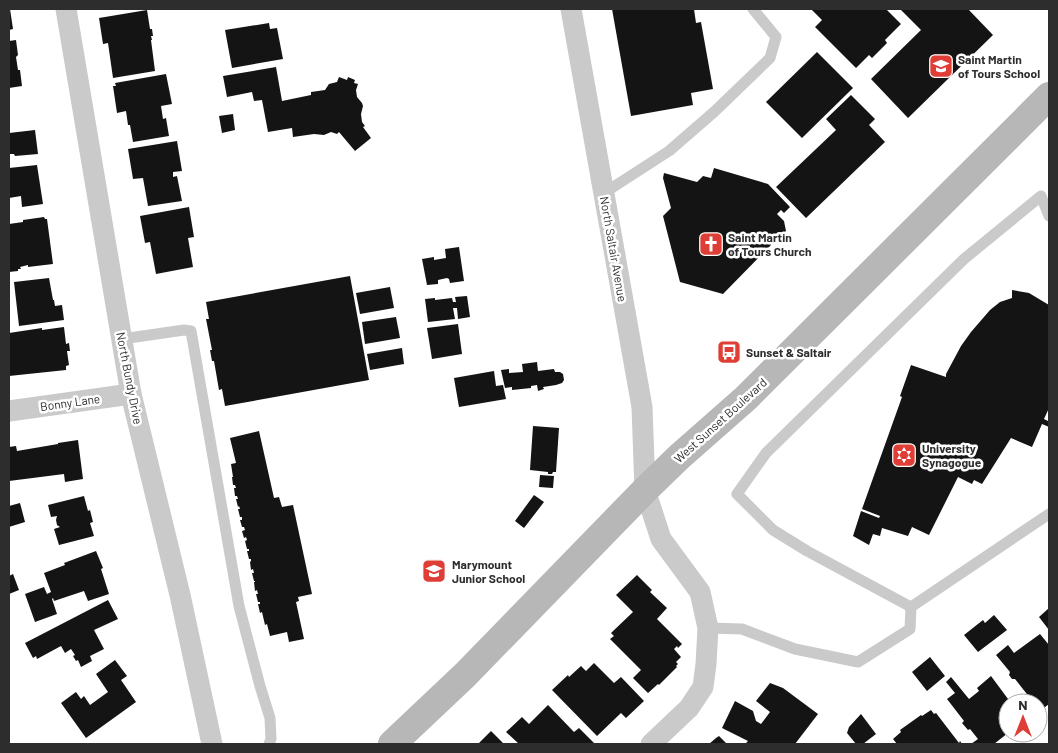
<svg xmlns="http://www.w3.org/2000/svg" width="1058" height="753" viewBox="0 0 1058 753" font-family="Barlow,sans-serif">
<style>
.building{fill:#141414}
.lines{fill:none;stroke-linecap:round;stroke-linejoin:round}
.lane{stroke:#cacaca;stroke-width:11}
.street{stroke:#cacaca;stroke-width:21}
.secondary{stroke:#b7b7b7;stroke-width:28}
.labels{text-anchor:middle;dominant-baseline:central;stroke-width:5;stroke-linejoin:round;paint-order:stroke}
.poi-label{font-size:12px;font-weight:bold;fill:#2d2d2d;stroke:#fff;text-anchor:start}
.street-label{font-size:12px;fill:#2d2d2d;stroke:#fff}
</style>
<rect width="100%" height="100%" fill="#fff"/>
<g class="building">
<polygon points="9,9 10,9 13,29 9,30"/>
<polygon points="612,9 694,9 696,23 701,22 713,89 691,93 693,105 631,116"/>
<polygon points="811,9 886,9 901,24 885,40 887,43 872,58 869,55 856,68 815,27 822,20"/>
<polygon points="900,9 968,9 993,35 908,118 871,79 921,30"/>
<polygon points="147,10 150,29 152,29 153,36 151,36 152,40 151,40 155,71 113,78 108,43 103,44 99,18"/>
<polygon points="269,23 270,29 277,28 283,59 232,68 225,30"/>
<polygon points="16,40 18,55 16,57 18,70 20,70 22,86 9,88 9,41"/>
<polygon points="817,52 853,88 802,138 766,102"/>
<polygon points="276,67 282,101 311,95 311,92 325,90 329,84 337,82 339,77 347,80 348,77 355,80 354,83 358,84 356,90 357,97 362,103 363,106 361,114 362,122 365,126 363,127 371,138 355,151 339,132 337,134 331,132 324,135 314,134 293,137 292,128 268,132 262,100 254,101 252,92 227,97 223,76"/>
<polygon points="166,74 172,104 161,106 163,119 166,118 169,136 133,142 130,125 128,125 126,111 117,113 113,86 116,86 115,83"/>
<polygon points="851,95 875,119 869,125 885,142 806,218 776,187 836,130 826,119"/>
<polygon points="233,114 235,130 222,133 219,116"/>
<polygon points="35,130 38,154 15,156 14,154 9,154 9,133"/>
<polygon points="177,141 182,171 173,172 173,177 177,176 182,201 148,206 143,178 133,179 128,149"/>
<polygon points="37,165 43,204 22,207 21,196 9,198 9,168"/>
<polygon points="714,168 768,184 790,207 784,213 781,210 777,214 784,221 786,231 779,237 770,235 771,245 723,294 680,282 663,216 671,208 663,178 664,173 697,182 703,176 711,178"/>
<polygon points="189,207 194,237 188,238 193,267 156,274 150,242 145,243 140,216"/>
<polygon points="44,217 45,219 47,219 53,264 28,267 28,265 20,267 21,269 18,269 18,271 9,272 9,224 23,222 23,220"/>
<polygon points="459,247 464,281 450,283 449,279 447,278 438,280 438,284 427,285 422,259 434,257 434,260 446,258 445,249"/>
<polygon points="350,276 369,380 225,406 222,389 219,390 214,361 212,361 210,350 212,350 206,319 209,319 206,302"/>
<polygon points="49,278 53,300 54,300 55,306 62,305 64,320 19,326 14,282"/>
<polygon points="390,287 394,308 360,314 356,293"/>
<polygon points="1012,290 1029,293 1049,305 1049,408 1044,419 1048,421 1049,427 1042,424 1032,447 1011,438 982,484 974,480 972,484 958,477 929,535 912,527 908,536 882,528 880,536 873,534 869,545 853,536 861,511 879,518 880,516 862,509 902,397 900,396 911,365 946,377 946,374 961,346 971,332 990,310 1000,302 1012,298"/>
<polygon points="467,296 470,317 458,319 457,308 453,308 455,319 428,322 425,299 435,298 435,300 452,298 453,302 456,302 455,297"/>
<polygon points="396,317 400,338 365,344 362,322"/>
<polygon points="458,324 462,354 432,359 427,328"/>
<polygon points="64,327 66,344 69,343 70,351 67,351 69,365 66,366 66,370 9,376 9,333 42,328 42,330"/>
<polygon points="402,348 404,364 370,370 367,354"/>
<polygon points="537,362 538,371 554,369 555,372 560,372 563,374 564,380 562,383 556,385 543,387 544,389 538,391 537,385 531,386 531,388 512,390 512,387 505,388 501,370 509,369 509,373 523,372 522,364"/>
<polygon points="494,371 496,386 503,385 506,399 459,407 454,378"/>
<polygon points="533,426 559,428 556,472 553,472 552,474 548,474 548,472 530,470"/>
<polygon points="259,431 274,498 279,497 282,507 293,505 312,594 298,597 299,601 296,602 304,639 289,642 287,632 270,636 267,624 265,625 262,612 260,613 258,604 260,604 260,602 258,602 256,594 258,594 257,590 255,591 254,582 255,582 255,581 254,581 252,573 254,573 253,569 251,570 250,562 251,561 251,559 249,559 247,551 249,551 249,549 247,549 245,541 247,540 246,537 244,538 242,531 245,530 244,527 242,527 240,520 242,520 242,517 240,517 238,509 240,509 239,506 238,507 236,499 238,499 237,496 235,496 234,488 236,488 235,485 233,485 232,477 233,477 231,464 236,463 230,438"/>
<polygon points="78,440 83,479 65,482 64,474 9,481 9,447 16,446 17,451 58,444 58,443"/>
<polygon points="540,475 554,476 553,488 539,487"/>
<polygon points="534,495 544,502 524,528 515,521"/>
<polygon points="84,496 88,511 90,510 93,522 90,523 94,536 59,545 54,529 60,527 57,525 56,520 57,516 51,517 48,505"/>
<polygon points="20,503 25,522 9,527 9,506"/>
<polygon points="96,551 103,568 101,569 109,594 88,601 84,591 54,601 53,598 52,599 57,614 35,622 25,594 44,587 47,594 51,592 44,573 65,565 64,563"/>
<polygon points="13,574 19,590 9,594 9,576"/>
<polygon points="637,575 652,590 650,592 667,608 657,619 682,644 678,648 677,646 674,649 681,657 676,662 678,664 676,666 677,667 659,685 658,684 648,693 633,678 641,670 610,639 614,636 611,633 633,612 616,595"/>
<polygon points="108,600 118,619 94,630 104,649 90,656 92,661 81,667 78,660 76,661 73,656 75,655 71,649 65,653 61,646 37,659 36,656 33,658 25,643"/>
<polygon points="1049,608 1049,630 1039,617"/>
<polygon points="994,615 1007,630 978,652 964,635 983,620 985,623"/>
<polygon points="1040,634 1049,645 1049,704 1040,711 1038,708 1038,703 1034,703 1015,679 1012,679 1009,675 1010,672 996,655 1008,645 1014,653"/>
<polygon points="930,657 945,676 927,691 912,672"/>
<polygon points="115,660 127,676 121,680 136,702 86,738 61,703 76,692 81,699 84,696 90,705 108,692 96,674"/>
<polygon points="594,663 614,683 621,677 644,701 626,718 621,713 597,736 552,690 568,675 569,677 581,666 586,671"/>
<polygon points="991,676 1011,703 1008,703 1008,733 994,744 971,744 978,739 970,729 968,730 962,723 964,721 947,699 955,693 946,682 951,677 969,699 979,691 977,688"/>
<polygon points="770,683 783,688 818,714 795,744 745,744 748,741 722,728 735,701 753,711 756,721 761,724 770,712 756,701"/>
<polygon points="548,705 574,732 579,728 595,744 519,744 506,732 522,717 529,724"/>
<polygon points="931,710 934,714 936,713 959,743 960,741 962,744 897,744 893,739 901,732 900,730 921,715 922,716"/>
<polygon points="861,714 876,734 863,744 856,744 847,733 849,727"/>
<polygon points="491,731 504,744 478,744"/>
<polygon points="719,736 727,744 709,744 716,738"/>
</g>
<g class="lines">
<g class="lane">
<polyline points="604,193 669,151 714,112 770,58 776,37 753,9"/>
<polyline points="122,339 184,330 191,331 239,606 260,686 270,718 271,739 269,744"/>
<polyline points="911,607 807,551 773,530 737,494 766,453 964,259 1041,196 1049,216"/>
<polyline points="708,628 742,629 795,649 858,662 910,629 911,607 1049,514"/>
</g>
<g class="street">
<polyline points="66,9 131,394 180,595 212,744"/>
<polyline points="571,9 642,407 645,490 661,539 700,592 708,628 706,664 703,687 689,708 651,744"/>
<polyline points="9,411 131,394"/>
</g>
<polyline class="secondary" points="392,744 465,675 645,490 679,457 746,398 1049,96"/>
</g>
<defs>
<g id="school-square" transform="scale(1.25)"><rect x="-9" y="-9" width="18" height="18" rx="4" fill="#de3e35" stroke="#fff"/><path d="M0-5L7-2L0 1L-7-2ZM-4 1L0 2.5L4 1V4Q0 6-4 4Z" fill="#fff"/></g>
<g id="church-square" transform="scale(1.25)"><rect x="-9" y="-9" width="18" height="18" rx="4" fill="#de3e35" stroke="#fff"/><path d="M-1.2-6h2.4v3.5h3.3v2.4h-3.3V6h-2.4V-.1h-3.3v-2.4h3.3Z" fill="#fff"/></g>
<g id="bus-square" transform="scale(1.25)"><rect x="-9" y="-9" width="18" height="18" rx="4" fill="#de3e35" stroke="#fff"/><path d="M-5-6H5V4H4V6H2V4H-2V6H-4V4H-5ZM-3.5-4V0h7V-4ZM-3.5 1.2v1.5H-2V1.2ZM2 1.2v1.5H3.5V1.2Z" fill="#fff"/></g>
<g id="synagogue-square" transform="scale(1.25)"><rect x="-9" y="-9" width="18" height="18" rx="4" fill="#de3e35" stroke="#fff"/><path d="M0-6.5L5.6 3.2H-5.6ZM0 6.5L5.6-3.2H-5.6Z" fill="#fff"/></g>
</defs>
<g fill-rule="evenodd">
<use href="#school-square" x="941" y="66"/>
<use href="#church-square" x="711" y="244"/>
<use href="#bus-square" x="729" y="352"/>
<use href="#synagogue-square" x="904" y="455"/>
<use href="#school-square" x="434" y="571"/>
</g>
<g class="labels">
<g class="poi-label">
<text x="958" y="59">Saint Martin<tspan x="958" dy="14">of Tours School</tspan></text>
<text x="728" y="237">Saint Martin<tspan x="728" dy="14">of Tours Church</tspan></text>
<text x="746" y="352">Sunset &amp; Saltair</text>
<text x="922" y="448">University<tspan x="922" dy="14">Synagogue</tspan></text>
<text x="452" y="564">Marymount<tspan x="452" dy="14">Junior School</tspan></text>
</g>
<g class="street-label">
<text transform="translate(614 249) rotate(80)">North Saltair Avenue</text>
<text transform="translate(130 378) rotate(79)">North Bundy Drive</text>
<text transform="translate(70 402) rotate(-8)">Bonny Lane</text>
<text transform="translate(720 420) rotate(-42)">West Sunset Boulevard</text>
</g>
</g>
<rect width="1058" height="753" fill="none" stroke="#2d2d2d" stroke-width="20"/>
<g transform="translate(1023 718)"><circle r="24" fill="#ffffff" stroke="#ababab"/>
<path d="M0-4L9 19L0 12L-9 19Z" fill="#de3e35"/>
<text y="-8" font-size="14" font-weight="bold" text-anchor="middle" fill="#2d2d2d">N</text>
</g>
</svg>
